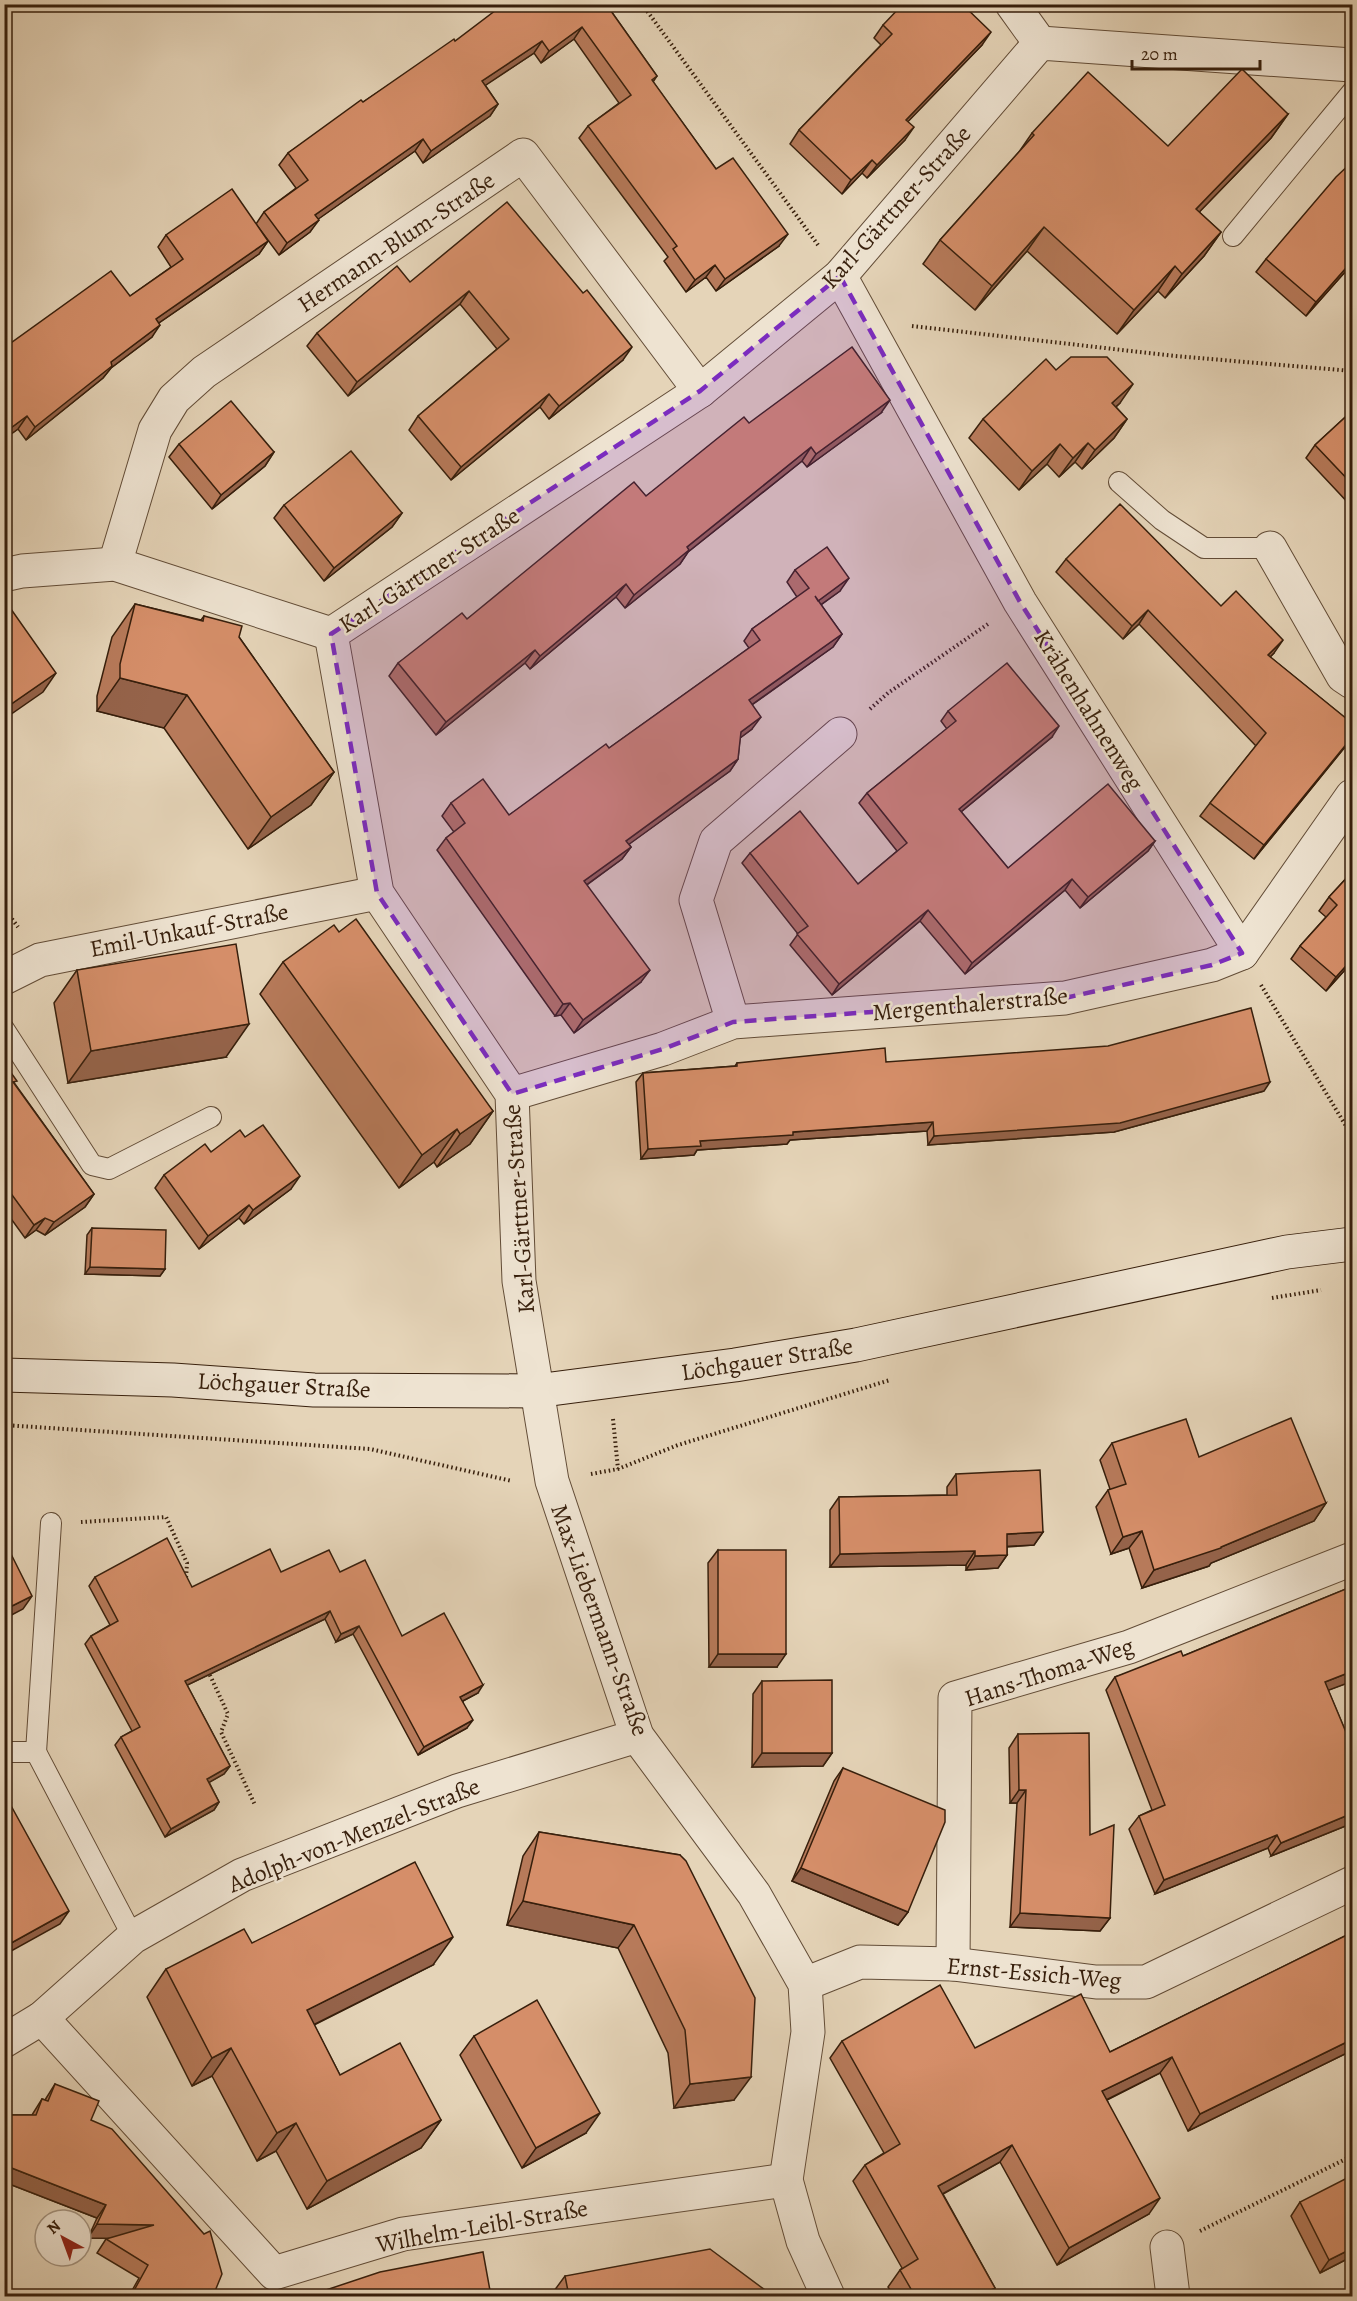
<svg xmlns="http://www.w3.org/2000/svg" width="1357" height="2301" viewBox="0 0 1357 2301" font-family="Alegreya,serif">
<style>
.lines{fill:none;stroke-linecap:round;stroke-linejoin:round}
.lane-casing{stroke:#624c37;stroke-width:22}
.street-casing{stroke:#624c37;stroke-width:35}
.secondary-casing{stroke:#371f0c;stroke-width:35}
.path{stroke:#371f0c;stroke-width:4;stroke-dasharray:1.5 3;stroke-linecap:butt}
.lane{stroke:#eee3d1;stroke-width:20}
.street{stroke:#eee3d1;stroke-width:33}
.secondary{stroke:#eee3d1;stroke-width:33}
.wall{fill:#b77a5a;stroke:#371f0c;stroke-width:1.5}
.shaded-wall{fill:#95634a;stroke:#371f0c;stroke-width:1.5}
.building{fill:#d58e69;stroke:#371f0c;stroke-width:1.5}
.marked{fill:#7b2cbf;fill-opacity:0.2;stroke:#7b2cbf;stroke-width:4.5;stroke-dasharray:12 8;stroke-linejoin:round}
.labels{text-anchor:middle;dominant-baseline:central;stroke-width:5;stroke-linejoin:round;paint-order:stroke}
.street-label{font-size:24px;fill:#371f0c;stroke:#eee3d1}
</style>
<rect width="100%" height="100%" fill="#e5d4b8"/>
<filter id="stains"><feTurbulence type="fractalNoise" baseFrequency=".00333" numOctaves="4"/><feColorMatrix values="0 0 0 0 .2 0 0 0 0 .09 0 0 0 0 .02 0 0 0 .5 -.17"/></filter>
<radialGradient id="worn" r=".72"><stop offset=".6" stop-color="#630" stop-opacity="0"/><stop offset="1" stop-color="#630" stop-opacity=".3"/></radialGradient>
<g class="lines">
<g class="lane-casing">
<g id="lane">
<polyline points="1233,236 1352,92"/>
<polyline points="1119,482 1162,520 1204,548 1270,548"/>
<polyline points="4,1029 92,1165 109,1169 211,1117"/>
<polyline points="4,1752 36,1752 133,1937"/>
<polyline points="36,1752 51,1523"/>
</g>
</g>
<g class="street-casing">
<g id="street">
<polyline points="1012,4 1040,43"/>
<polyline points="840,276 1020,602 1242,953"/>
<polyline points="1270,548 1343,676 1352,682"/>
<polyline points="115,564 155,430 174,399 204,372 523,155 700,391"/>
<polyline points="4,575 22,571 115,564 331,634"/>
<polyline points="4,978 40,960 377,893"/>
<polyline points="733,1022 696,900 716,841 840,734"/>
<polyline points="512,1094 663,1049 733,1022 1065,998 1212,965 1242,953 1352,796"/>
<polyline points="953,1964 955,1698 1129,1647 1352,1559"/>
<polyline points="805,1984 860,1962 953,1964 1096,1982 1146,1982 1352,1883"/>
<polyline points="42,2018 274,2273 403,2234 786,2180"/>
<polyline points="4,2041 42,2018 133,1937 242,1875 457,1791 637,1736"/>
<polyline points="1167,2247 1173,2296"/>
<polyline points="828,2296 803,2241 786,2180 808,2032 805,1984 754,1894 637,1736 552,1481 519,1281 512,1094 377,893 331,634 700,391 840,276 1040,43 1352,65"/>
</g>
</g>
<g class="secondary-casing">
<polyline id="secondary" points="4,1375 173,1380 314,1390 536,1391 735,1365 856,1345 1287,1252 1352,1244"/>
</g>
<g class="path">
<polyline points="642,4 818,245"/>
<polyline points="912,326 1175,356 1352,371"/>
<polyline points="870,709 888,693 988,624"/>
<polyline points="4,908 18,927"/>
<polyline points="1261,985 1352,1136"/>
<polyline points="1272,1298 1321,1290"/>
<polyline points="613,1419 618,1469"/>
<polyline points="4,1425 370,1449 512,1481"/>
<polyline points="591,1474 618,1469 678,1445 890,1380"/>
<polyline points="81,1522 166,1517 187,1563 186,1579"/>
<polyline points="208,1671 228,1714 221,1732 255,1805"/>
<polyline points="1200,2231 1352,2156"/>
</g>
<use href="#lane" class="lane"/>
<use href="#street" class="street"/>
<use href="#secondary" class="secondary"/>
</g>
<g class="wall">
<polygon points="606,4 657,76 653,82 716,169 779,246 716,291 706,277 686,292 664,261 668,257 579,138 588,126 619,103 574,39 541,63 534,53 485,85 498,104 490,116 423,163 415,151 318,219 310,232 279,255 256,224 264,212 296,188 279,165 288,153 363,102 455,41"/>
<polygon points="883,25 982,45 908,121 905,140 867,178 862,173 842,194 790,144 799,130 881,45 874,38"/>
<polygon points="1288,114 1271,138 1199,212 1221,232 1204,256 1165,298 1158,291 1117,334 1027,251 975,310 923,264 940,240 1019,152 1032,133 1168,146"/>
<polygon points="166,235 268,241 259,254 159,323 152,337 111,368 103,378 26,440 18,429 4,439 4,348 130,296 171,267 158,247"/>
<polygon points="1266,259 1353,263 1306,316 1256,272"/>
<polygon points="410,282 583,293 623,360 549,419 540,407 451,480 409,430 418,416 497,349 460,304 348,396 307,346 317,333"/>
<polygon points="1056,370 1120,403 1116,407 1127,419 1114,438 1082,469 1075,462 1059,477 1047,464 1019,490 969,438 983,419"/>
<polygon points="1353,410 1353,508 1306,458 1315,445"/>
<polygon points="881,413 807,467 802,461 688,552 680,564 625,608 616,597 530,669 525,663 436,735 389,676 398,663 467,619 646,496 749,423"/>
<polygon points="179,444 274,452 265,466 212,509 169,457"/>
<polygon points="284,505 402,513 392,527 324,581 274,518"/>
<polygon points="1066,559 1221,606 1274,653 1270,657 1353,724 1353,737 1349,742 1254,859 1200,816 1210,803 1256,746 1139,624 1123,639 1056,572"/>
<polygon points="795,570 840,591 821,605 842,634 833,647 752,705 752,729 740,738 738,759 730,771 629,844 631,847 622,859 587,885 641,982 574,1033 561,1015 555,1016 437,850 446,838 454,832 442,816 451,803 509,815 609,748 749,648 744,641 752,629 797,597 787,582"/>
<polygon points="135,604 201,620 204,616 239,637 334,772 311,805 248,849 164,728 97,711 97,696 112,637"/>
<polygon points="948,711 1052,737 961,812 1008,868 1155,841 1148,851 1080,908 1065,890 965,974 920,921 832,995 790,945 798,934 742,863 750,853 858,884 897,851 859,803 867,793 947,729 941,721"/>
<polygon points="1353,871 1353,961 1326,991 1291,959 1300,946 1326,917 1319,911 1329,897"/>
<polygon points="339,932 493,1111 470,1144 437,1167 434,1162 399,1188 260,994 283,962"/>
<polygon points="77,970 226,1057 68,1083 54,1003"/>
<polygon points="886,1062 1264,1091 1114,1132 928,1145 927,1131 790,1140 787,1144 697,1150 694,1155 641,1159 636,1082 643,1073 735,1066 737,1063"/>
<polygon points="4,1063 15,1084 94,1194 85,1207 45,1235 36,1230 25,1238 4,1209"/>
<polygon points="245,1137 291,1189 244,1224 239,1218 199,1249 155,1188 164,1175 211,1152"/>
<polygon points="92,1228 165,1269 160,1276 85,1274 87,1235"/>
<polygon points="1353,1398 1353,1415 1348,1404"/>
<polygon points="1112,1443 1199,1457 1326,1503 1314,1521 1211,1563 1209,1566 1142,1588 1129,1548 1111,1554 1096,1507 1108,1490 1110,1489 1100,1460"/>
<polygon points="956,1474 1043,1532 1034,1545 1007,1547 1007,1555 998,1568 966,1570 966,1565 830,1567 830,1510 839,1497 947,1495 947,1487"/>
<polygon points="718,1550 777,1667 709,1667 708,1563"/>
<polygon points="281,1572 340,1572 402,1636 478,1693 463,1701 467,1728 418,1755 353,1634 336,1642 325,1619 187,1685 230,1766 224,1774 209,1782 219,1802 214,1810 165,1837 115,1745 121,1737 132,1731 85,1644 91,1636 110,1625 89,1586 95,1577 192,1587"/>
<polygon points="1353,1586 1353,1681 1328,1690 1353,1749 1353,1823 1271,1856 1268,1848 1155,1894 1129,1829 1139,1816 1152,1810 1106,1690 1115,1677 1183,1656"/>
<polygon points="762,1681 832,1753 823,1766 752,1767 753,1694"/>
<polygon points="1018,1734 1090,1835 1110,1918 1100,1931 1010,1927 1017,1803 1010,1803 1009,1748"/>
<polygon points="843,1768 908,1912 898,1925 792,1881 834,1781"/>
<polygon points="539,1832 680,1855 734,2100 674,2108 668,2053 618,1948 507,1925 523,1856"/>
<polygon points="1353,1932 1353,2050 1188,2131 1160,2073 1107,2100 1149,2214 1057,2265 1000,2162 943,2194 995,2288 989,2296 894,2296 888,2287 900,2270 902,2268 853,2181 865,2165 884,2153 830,2058 842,2041 975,2048 1110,2052"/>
<polygon points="252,1943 433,1965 314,2025 340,2075 441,2120 421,2148 307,2209 276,2151 257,2161 212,2076 192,2086 147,1997 166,1969"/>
<polygon points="474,2036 586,2133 522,2168 460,2055"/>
<polygon points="55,2084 91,2120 213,2296 129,2296 139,2278 97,2253 106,2239 111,2238 88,2238 97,2218 4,2182 4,2115 32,2115 42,2099 45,2100"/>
<polygon points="1300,2202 1353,2256 1320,2273 1291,2216"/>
<polygon points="565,2276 773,2296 555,2296 554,2291"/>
</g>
<g class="shaded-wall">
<polygon points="582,27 574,39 541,63 549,51"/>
<polygon points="991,32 982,45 897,133 906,120"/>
<polygon points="542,41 534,53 474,93 482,81"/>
<polygon points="498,104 490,116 423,163 431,151"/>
<polygon points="1288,114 1271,138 1179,233 1196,209"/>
<polygon points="914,127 905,140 867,178 877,165"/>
<polygon points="423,139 415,151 307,227 315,215"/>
<polygon points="872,160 862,173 842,194 851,180"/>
<polygon points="319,220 310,232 279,255 287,243"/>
<polygon points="1044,227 1027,251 975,310 992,286"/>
<polygon points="1221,232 1204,256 1165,298 1182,274"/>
<polygon points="788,234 779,246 716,291 725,279"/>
<polygon points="268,241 259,254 147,331 156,319"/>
<polygon points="1353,260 1353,263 1306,316 1316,302"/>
<polygon points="715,265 706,277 686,292 695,280"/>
<polygon points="1175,266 1158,291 1117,334 1134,310"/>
<polygon points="469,291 460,304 348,396 357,382"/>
<polygon points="160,325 152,337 111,368 103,378 26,440 35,427 111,362"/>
<polygon points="632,347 623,360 549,419 559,406"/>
<polygon points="1133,384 1120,403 1099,422 1112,403"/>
<polygon points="549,394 540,407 451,480 461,467"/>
<polygon points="890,400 881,413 807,467 816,454"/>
<polygon points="27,416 18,429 4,439 4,433"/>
<polygon points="1127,419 1114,438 1082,469 1095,450"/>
<polygon points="1088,443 1075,462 1059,477 1073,458"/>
<polygon points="1060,444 1047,464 1019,490 1032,471"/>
<polygon points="811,447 802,461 688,552 680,564 625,608 634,595 687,547"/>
<polygon points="274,452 265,466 212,509 221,495"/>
<polygon points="402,513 392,527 324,581 334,568"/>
<polygon points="849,578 840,591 809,613 818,601"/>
<polygon points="626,584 616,597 530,669 540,656"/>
<polygon points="1148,610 1139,624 1123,639 1132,626"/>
<polygon points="842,634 833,647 740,713 749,700"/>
<polygon points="1283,640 1274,653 1258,669 1268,655"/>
<polygon points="535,650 525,663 436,735 446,722"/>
<polygon points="56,673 43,692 4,719 4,709"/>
<polygon points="120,678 187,695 164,728 97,711"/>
<polygon points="761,717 752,729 732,744 741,732"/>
<polygon points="1059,726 1052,737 951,820 959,809"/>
<polygon points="1353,736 1349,742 1254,859 1264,845"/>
<polygon points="738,759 730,771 617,853 626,841"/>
<polygon points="334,772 311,805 248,849 271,817"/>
<polygon points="1155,841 1148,851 1080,908 1088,897"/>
<polygon points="631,847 622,859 575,893 584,881"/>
<polygon points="1072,879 1065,890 965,974 972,963"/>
<polygon points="928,910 920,921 832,995 839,984"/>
<polygon points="1353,958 1353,961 1326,991 1336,977"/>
<polygon points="650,970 641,982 574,1033 583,1020"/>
<polygon points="570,1003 561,1015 555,1016 563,1004"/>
<polygon points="249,1024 226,1057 68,1083 91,1051"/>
<polygon points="1270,1082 1264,1091 1114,1132 928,1145 934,1136"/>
<polygon points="493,1111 470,1144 437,1167 460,1134"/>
<polygon points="933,1122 927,1131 790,1140 787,1144 697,1150 694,1155 641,1159 648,1149 700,1141 793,1132"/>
<polygon points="457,1129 434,1162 399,1188 422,1155"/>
<polygon points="300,1176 291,1189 244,1224 253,1210"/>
<polygon points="94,1194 85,1207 45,1235 54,1222"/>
<polygon points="249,1205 239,1218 199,1249 208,1236"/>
<polygon points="45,1218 36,1230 25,1238 34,1225"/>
<polygon points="90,1267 165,1269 160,1276 85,1274"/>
<polygon points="1326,1503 1314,1521 1211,1563 1209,1566 1142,1588 1154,1570 1221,1547"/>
<polygon points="1142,1531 1129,1548 1111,1554 1123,1537"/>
<polygon points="1043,1532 1034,1545 997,1547 1007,1534"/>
<polygon points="975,1551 966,1565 830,1567 840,1554"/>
<polygon points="1007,1555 998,1568 966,1570 975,1556"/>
<polygon points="32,1596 23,1609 4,1619 4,1610"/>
<polygon points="330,1611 325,1619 179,1689 185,1681"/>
<polygon points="359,1626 353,1634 336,1642 341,1634"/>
<polygon points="718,1654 786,1654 777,1667 709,1667"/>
<polygon points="1353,1671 1353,1681 1316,1695 1325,1682"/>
<polygon points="483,1685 478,1693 455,1705 460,1697"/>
<polygon points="473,1720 467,1728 418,1755 424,1747"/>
<polygon points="762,1753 832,1753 823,1766 752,1767"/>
<polygon points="230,1766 224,1774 201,1787 207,1779"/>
<polygon points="1019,1790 1026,1790 1017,1803 1010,1803"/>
<polygon points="219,1802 214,1810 165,1837 171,1829"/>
<polygon points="1353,1813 1353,1823 1271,1856 1281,1843"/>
<polygon points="1277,1835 1268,1848 1155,1894 1164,1880"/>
<polygon points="801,1868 908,1912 898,1925 792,1881"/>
<polygon points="523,1901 634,1925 618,1948 507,1925"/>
<polygon points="69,1911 60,1924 4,1955 4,1947"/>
<polygon points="1020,1913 1110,1918 1100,1931 1010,1927"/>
<polygon points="453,1937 433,1965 287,2038 307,2010"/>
<polygon points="1353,2039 1353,2050 1188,2131 1200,2114"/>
<polygon points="231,2048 212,2076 192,2086 212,2058"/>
<polygon points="1172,2057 1160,2073 1090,2108 1102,2091"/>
<polygon points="751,2077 734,2100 674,2108 690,2084"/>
<polygon points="600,2113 586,2133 522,2168 536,2148"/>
<polygon points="441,2120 421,2148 307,2209 327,2181"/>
<polygon points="296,2123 276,2151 257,2161 277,2133"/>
<polygon points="1012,2145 1000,2162 926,2203 938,2186"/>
<polygon points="4,2165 106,2205 97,2218 4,2182"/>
<polygon points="1160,2198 1149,2214 1057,2265 1069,2248"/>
<polygon points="97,2224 154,2225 144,2239 88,2238"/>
<polygon points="1353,2248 1353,2256 1320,2273 1329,2260"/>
<polygon points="995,2288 989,2296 980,2296"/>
</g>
<g class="building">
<polygon points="504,4 606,4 657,76 652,80 716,169 733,158 788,234 725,279 715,265 695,280 673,249 677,246 588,126 631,95 582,27 549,51 542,41 482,81 498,104 431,151 423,139 315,215 319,220 287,243 264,212 308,180 288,153 361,100 363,102 454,39 455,41"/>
<polygon points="903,4 932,4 933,5 934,4 962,4 991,32 906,120 914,127 877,165 872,160 851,180 799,130 892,34 883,25"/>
<polygon points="1242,69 1288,114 1196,209 1221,232 1182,274 1175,266 1134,310 1044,227 992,286 940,240 1034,135 1032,133 1088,72 1168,146"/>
<polygon points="1353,161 1353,260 1316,302 1266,259 1336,177"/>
<polygon points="232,189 268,241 156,319 160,325 111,362 112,366 35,427 27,416 4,433 4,363 9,359 4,354 4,348 111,271 130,296 183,259 166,235"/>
<polygon points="507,202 583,293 587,290 632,347 559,406 549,394 461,467 418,416 509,339 469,291 357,382 317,333 397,266 410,282"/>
<polygon points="852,347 890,400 816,454 811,447 687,547 689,550 634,595 626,584 540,656 535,650 446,722 398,663 462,613 467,619 634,482 646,496 744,417 749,423"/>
<polygon points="1071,357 1107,357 1133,384 1112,403 1127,419 1095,450 1088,443 1073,458 1060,444 1032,471 983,419 1046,359 1056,370"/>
<polygon points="231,401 274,452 221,495 179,444"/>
<polygon points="1353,410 1353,485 1315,445"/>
<polygon points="351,451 402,513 334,568 284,505"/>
<polygon points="1120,504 1221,606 1236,591 1283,640 1268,655 1353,724 1353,736 1264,845 1210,803 1266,733 1148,610 1132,626 1066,559"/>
<polygon points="827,547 849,578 818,601 815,596 842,634 749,700 761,717 741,732 738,759 626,841 631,847 584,881 650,970 583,1020 570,1003 563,1004 446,838 465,823 451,803 483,779 509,815 606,744 609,748 760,640 752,629 809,588 795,570"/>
<polygon points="6,602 56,673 4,709 4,604"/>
<polygon points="135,604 203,621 204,616 242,626 239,637 334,772 271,817 187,695 120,678 120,664"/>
<polygon points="1007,663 1059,726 959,809 1008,868 1108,784 1155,841 1088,897 1072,879 972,963 928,910 839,984 797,934 808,926 750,853 800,811 858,884 907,843 867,793 956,721 948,711"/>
<polygon points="1353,871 1353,958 1336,977 1300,946 1337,905 1329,897"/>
<polygon points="356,919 493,1111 460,1134 457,1129 422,1155 283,962 334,925 339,932"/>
<polygon points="236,944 249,1024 91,1051 77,970"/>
<polygon points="1251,1008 1270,1082 1120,1123 934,1136 933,1122 793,1132 793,1135 700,1141 701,1146 648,1149 643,1073 737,1066 737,1063 885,1048 886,1062 1108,1046"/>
<polygon points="4,1063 17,1081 13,1082 94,1194 54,1222 45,1218 34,1225 4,1184"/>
<polygon points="263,1125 300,1176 253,1210 249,1205 208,1236 164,1175 205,1144 211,1152 240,1130 245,1137"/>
<polygon points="92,1228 166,1230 165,1269 90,1267"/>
<polygon points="1291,1418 1326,1503 1221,1547 1221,1548 1154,1570 1142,1531 1123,1537 1108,1490 1126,1484 1112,1443 1186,1419 1199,1457"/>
<polygon points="1040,1470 1043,1532 1007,1534 1007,1555 975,1556 975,1551 840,1554 839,1497 957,1495 956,1474"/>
<polygon points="167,1538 192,1587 270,1549 281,1572 329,1550 340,1572 365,1560 402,1636 444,1613 483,1685 460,1697 473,1720 424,1747 359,1626 341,1634 330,1611 185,1681 230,1766 207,1779 219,1802 171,1829 121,1737 140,1727 91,1636 118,1621 95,1577"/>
<polygon points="4,1540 32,1596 4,1610"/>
<rect x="718" y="1550" width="68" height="104"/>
<polygon points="1353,1586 1353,1671 1325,1682 1353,1749 1353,1813 1281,1843 1277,1835 1164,1880 1139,1816 1165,1805 1115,1677 1181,1651 1183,1656"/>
<polygon points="832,1680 832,1753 762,1753 762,1681"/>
<polygon points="1089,1733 1090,1835 1114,1825 1110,1918 1020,1913 1026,1790 1019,1790 1018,1734"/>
<polygon points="843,1768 945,1810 945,1822 908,1912 801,1868"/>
<polygon points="4,1789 11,1802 9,1802 69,1911 4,1947"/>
<polygon points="539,1832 680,1855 686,1861 755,1998 751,2077 690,2084 685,2030 634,1925 523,1901"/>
<polygon points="415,1862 453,1937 307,2010 340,2075 400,2043 441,2120 327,2181 296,2123 277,2133 231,2048 212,2058 166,1969 244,1929 252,1943"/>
<polygon points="1353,1932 1353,2039 1200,2114 1172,2057 1102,2091 1160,2198 1069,2248 1012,2145 938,2186 995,2288 980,2296 915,2296 900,2270 918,2259 865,2165 900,2144 842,2041 940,1985 975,2048 1081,1994 1110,2052"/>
<polygon points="537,2000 600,2113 536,2148 474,2036"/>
<polygon points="55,2084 99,2101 91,2120 112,2129 204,2234 210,2231 222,2274 213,2296 131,2296 148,2265 106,2239 154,2225 97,2224 106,2205 4,2165 4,2115 36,2115 42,2099 48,2101"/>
<polygon points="1353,2175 1353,2248 1329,2260 1300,2202"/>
<polygon points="710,2249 773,2296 569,2296 565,2276"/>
<polygon points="483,2252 491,2296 315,2296 317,2293 380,2272"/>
</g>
<path class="marked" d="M840,276l180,326 222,351 -30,12 -147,33 -332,24 -70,27 -151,45 -135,-201 -46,-259 369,-243z"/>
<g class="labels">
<g class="street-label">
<text transform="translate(896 207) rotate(-48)">Karl-Gärttner-Straße</text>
<text transform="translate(396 242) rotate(-34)">Hermann-Blum-Straße</text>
<text transform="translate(429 570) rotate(-33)">Karl-Gärttner-Straße</text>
<text transform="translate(1089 710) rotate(58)">Krähenhahnenweg</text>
<text transform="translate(189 930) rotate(-11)">Emil-Unkauf-Straße</text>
<text transform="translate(970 1004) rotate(-5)">Mergenthalerstraße</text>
<text transform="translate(519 1209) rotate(-94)">Karl-Gärttner-Straße</text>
<text transform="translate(767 1359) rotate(-9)">Löchgauer Straße</text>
<text transform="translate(284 1385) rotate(3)">Löchgauer Straße</text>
<text transform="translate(600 1620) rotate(70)">Max-Liebermann-Straße</text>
<text transform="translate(1049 1672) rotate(-18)">Hans-Thoma-Weg</text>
<text transform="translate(354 1835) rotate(-22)">Adolph-von-Menzel-Straße</text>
<text transform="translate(1034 1973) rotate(5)">Ernst-Essich-Weg</text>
<text transform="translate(482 2226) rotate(-10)">Wilhelm-Leibl-Straße</text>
</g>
</g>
<rect width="1357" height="2301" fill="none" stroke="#e5d4b8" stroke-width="24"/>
<rect x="6" y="6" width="1345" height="2289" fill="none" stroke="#371f0c" stroke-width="3"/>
<rect x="12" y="12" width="1333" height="2277" fill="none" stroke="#371f0c" stroke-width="1.5"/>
<g transform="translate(63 2238) rotate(319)"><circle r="28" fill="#eee3d1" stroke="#a59582" stroke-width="1.5"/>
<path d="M0-4.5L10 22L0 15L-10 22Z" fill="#8f2418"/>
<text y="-9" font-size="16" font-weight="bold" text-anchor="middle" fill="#371f0c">N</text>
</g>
<path d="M1132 60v9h128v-9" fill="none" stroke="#371f0c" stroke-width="3"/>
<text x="1141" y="60" font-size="18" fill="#371f0c" stroke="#eee3d1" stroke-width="4.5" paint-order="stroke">20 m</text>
<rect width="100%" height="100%" filter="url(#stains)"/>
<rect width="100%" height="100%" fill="url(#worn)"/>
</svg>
